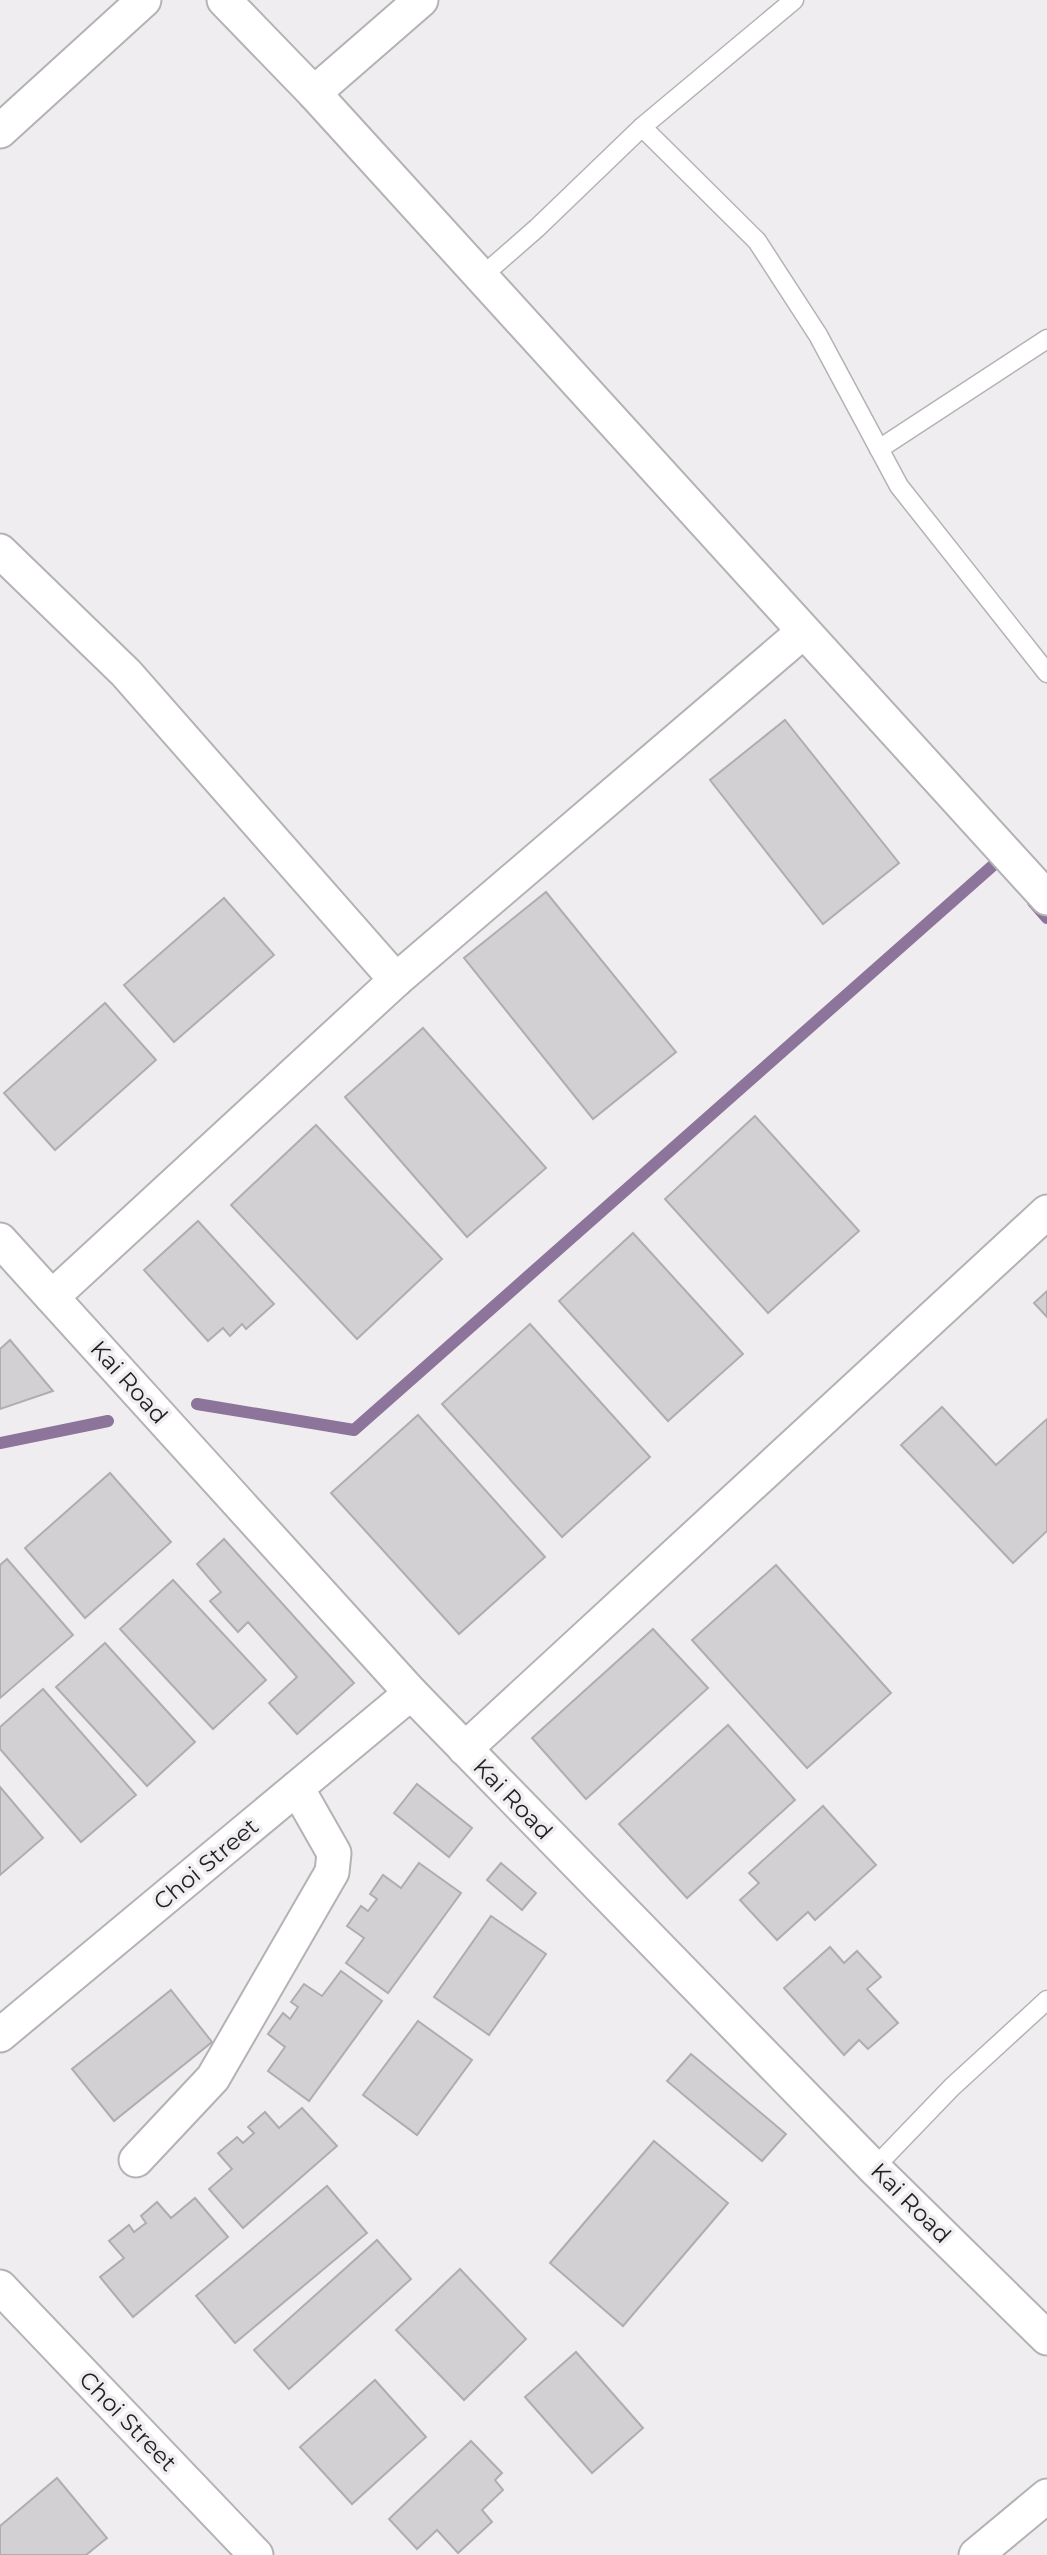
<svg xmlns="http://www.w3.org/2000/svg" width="1047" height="2555" viewBox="0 0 1047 2555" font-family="Montserrat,sans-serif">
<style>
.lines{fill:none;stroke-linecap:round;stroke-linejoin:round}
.stream{stroke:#8c749b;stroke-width:12}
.building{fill:#d2d0d3;stroke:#afadb0;stroke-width:2}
.service-casing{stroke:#b4b2b5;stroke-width:21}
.minor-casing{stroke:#b4b2b5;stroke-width:37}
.service{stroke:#fff;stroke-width:18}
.minor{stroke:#fff;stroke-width:33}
.labels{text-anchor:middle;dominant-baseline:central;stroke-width:7;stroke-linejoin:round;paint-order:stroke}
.street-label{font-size:23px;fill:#222122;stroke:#f0edf1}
</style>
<rect width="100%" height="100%" fill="#f0edf1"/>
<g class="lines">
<g class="stream">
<polyline points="1033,902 1047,918"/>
<polyline points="197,1404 354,1430 998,861 1005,870"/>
<polyline points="0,1443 108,1421"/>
</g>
</g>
<g class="building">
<polygon points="785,720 899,863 823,924 710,780"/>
<polygon points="546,892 676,1052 593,1119 464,958"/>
<polygon points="224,898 274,955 174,1042 124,985"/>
<polygon points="105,1003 156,1060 55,1150 4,1093"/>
<polygon points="423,1028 546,1168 467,1237 345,1097"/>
<polygon points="755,1116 859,1231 768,1313 665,1199"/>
<polygon points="316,1125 442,1259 357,1339 231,1205"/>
<polygon points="198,1221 274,1304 246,1329 242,1324 230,1336 223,1328 208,1341 144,1270"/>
<polygon points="633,1233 743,1354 668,1421 559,1301"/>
<polygon points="1047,1291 1047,1317 1034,1303"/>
<polygon points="530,1324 650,1457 562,1537 442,1404"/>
<polygon points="10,1340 53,1391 0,1409 0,1349"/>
<polygon points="942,1407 996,1465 1047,1419 1047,1531 1013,1563 901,1445"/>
<polygon points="418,1415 545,1557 459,1634 331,1493"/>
<polygon points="110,1473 171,1542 85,1618 25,1548"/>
<polygon points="224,1539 354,1683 297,1734 269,1703 297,1677 248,1622 238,1632 210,1601 221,1592 197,1564"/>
<polygon points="7,1559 73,1635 0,1698 0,1565"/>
<polygon points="776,1565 891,1693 807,1768 692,1640"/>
<polygon points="173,1580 266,1680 213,1729 120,1629"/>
<polygon points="653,1629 708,1688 586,1799 532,1738"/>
<polygon points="105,1643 195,1742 147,1786 56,1687"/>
<polygon points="43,1689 136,1795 81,1842 0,1749 0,1727"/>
<polygon points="728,1725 795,1800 687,1898 619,1824"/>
<polygon points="417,1784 472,1828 449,1857 394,1813"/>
<polygon points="0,1787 43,1838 0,1875"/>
<polygon points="823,1806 876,1865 815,1920 808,1912 777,1940 740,1900 759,1883 749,1873"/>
<polygon points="419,1863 461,1893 388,1993 346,1963 364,1938 347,1926 361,1906 368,1911 377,1899 370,1894 383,1875 401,1888"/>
<polygon points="501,1863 536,1893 522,1910 487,1880"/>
<polygon points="491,1916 546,1954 489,2035 434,1997"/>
<polygon points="830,1947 844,1963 857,1951 881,1977 867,1989 898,2023 868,2049 859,2040 844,2055 784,1988"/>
<polygon points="341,1971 382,2001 309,2101 268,2071 285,2047 268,2034 283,2013 290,2019 298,2007 291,2002 304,1984 322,1996"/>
<polygon points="171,1990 212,2042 114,2121 72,2069"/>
<polygon points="418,2021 472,2060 417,2135 363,2095"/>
<polygon points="691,2054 786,2134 762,2161 667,2081"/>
<polygon points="302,2108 337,2146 243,2228 209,2189 232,2169 218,2153 237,2137 243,2143 254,2133 248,2127 265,2112 279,2128"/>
<polygon points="654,2141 728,2203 623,2326 550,2263"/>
<polygon points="327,2186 367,2233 235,2343 196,2296"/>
<polygon points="195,2198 228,2237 133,2317 100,2277 124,2258 109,2241 129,2225 134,2232 146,2223 141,2216 157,2202 171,2218"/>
<polygon points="377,2240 411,2279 289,2389 254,2350"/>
<polygon points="460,2269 526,2339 464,2400 396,2330"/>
<polygon points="576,2352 643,2428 592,2473 525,2397"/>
<polygon points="375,2380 426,2437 352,2504 300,2447"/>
<polygon points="471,2441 502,2473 495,2480 503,2490 482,2510 492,2522 458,2553 437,2530 417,2549 389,2519"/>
<polygon points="57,2478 107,2538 86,2555 0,2555 0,2526"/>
</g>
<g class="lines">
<g class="service-casing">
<g id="service">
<polyline points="642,127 757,241 818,335 899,486 1047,673"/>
<polyline points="481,277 537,228 642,127 794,0"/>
<polyline points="879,449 1047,339"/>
<polyline points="874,2168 952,2087 1047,2000"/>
</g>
</g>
<g class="minor-casing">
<g id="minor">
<polyline points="224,0 314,93 1047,898"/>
<polyline points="314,93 421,0"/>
<polyline points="0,131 144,0"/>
<polyline points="0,551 126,673 396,980"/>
<polyline points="0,1240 411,1693 874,2168 1047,2338"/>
<polyline points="52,1297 396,980 803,632"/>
<polyline points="465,1749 1047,1212"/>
<polyline points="0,2035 411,1693"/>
<polyline points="136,2160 213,2078 332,1872 334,1853 297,1788"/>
<polyline points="0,2287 256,2555"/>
<polyline points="976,2555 1047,2496"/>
</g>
</g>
<use href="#service" class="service"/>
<use href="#minor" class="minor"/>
</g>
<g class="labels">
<g class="street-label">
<text transform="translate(129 1382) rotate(48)">Kai Road</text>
<text transform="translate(513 1799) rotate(46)">Kai Road</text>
<text transform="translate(206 1864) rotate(-40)">Choi Street</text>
<text transform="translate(911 2203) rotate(45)">Kai Road</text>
<text transform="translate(128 2421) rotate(46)">Choi Street</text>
</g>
</g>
</svg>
